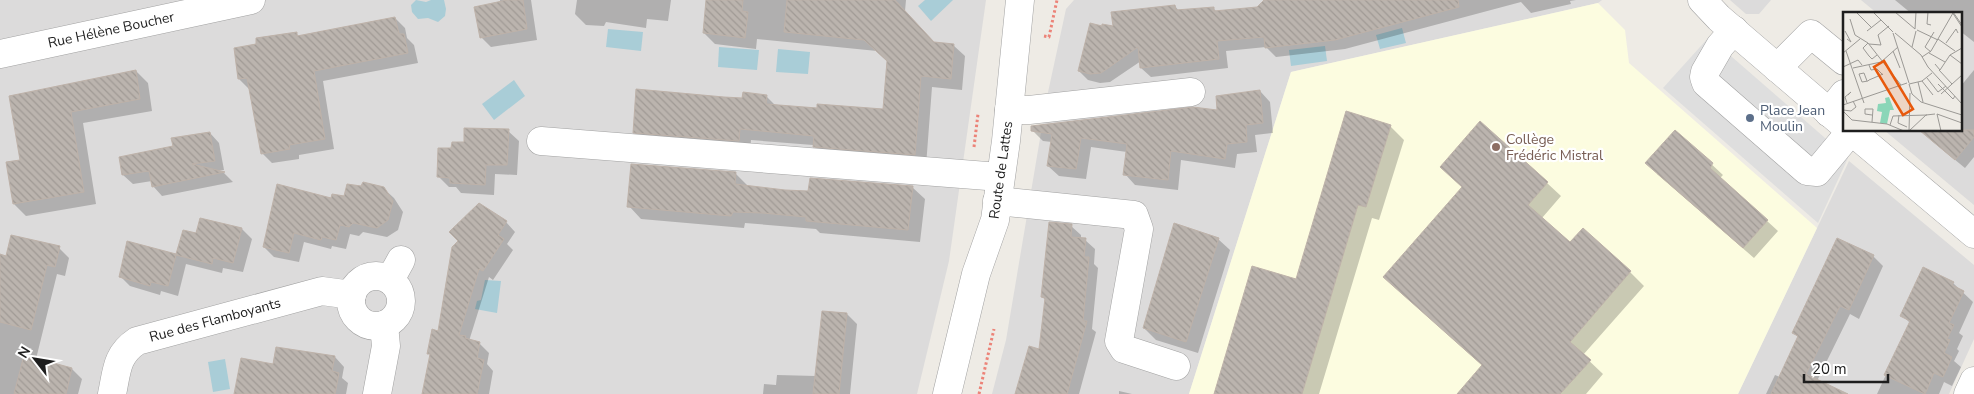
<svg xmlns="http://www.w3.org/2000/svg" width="1974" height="394" viewBox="0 0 1974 394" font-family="'Nunito Sans',sans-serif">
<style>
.residential{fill:#dcdbdb}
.education{fill:#fcfce0}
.parking{fill:#dedede}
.water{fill:#a9cdd7}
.shadow{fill:#0003}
.building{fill:url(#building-back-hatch);stroke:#beb2a9}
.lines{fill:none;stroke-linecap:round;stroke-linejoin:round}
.minor-casing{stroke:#a2a2a2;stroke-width:29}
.path{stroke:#ec8378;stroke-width:3;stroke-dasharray:2.5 2.5;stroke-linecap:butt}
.minor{stroke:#fff;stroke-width:28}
.service-dot{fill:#5c6f8a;stroke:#fff;stroke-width:2}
.education-dot{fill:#8d6e63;stroke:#fff;stroke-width:2}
.labels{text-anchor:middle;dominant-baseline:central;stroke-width:4.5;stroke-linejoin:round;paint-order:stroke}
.street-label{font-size:14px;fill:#1e1e1e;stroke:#fff}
.service-label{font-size:14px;fill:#4e5e75;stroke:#fff;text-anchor:start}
.education-label{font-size:14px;fill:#785e54;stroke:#fff;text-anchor:start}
.inset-road{fill:none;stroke:#9b9995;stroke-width:1}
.view{fill:#e8590c;fill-opacity:0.15;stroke:#e8590c;stroke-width:2.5}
.inset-edge{fill:none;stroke:#1e1e1e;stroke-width:2.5}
</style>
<defs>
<pattern id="building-back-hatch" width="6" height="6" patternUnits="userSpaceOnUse" patternTransform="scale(1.25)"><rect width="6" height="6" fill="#bbb4ae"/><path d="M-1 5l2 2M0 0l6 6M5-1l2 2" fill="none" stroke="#a09a95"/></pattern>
</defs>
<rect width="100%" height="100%" fill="#eeebe5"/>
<g class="residential">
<polygon points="0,0 986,0 949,261 917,394 0,394"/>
<polygon points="1074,0 1602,0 1598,3 1291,72 1189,394 992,394 1006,340 1047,97 1066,9"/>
<polygon points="1730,0 1771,0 1759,14 1746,14"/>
<polygon points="1861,0 1974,0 1974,205 1884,130 1960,130 1960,14 1878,14"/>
<polygon points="1849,161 1974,265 1974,339 1949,394 1738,394"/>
</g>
<polygon class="education" points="1598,3 1625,30 1629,63 1817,228 1738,394 1189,394 1291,72"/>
<polygon class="parking" points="1709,37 1848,158 1818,223 1663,88"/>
<g class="water">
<polygon points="416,0 426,2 431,0 444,0 446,9 445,16 438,22 428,18 418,19 412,12 411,5"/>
<polygon points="925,0 953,0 931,21 918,6"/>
<polygon points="1402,28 1406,43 1380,49 1376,35"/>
<polygon points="608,29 643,32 641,51 606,47"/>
<polygon points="1325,46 1327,61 1291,66 1289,50"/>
<polygon points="719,47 759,50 757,70 718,67"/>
<polygon points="778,49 810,52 808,74 776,72"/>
<polygon points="514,80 525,96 494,120 482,104"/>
<polygon points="485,280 501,281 497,313 475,309 477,301 481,300"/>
<polygon points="225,359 230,389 213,392 208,362"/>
</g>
<g class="shadow">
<polygon points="500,0 531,0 537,40 491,47 481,37 500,3"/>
<polygon points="577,0 671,0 668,21 647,19 646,28 606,22 604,26 586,25 575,14"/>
<polygon points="713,0 906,0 905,11 934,43 953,45 965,56 962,90 932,87 926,166 826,158 813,145 751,140 750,152 646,144 634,132 744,99 766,96 776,106 818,109 884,110 888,62 877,51 757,39 756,49 715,44 704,33"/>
<polygon points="1267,0 1576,0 1570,1 1571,4 1531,13 1521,2 1345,49 1276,57 1266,47 1226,51 1228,68 1151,77 1141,68 1141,61 1110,82 1100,83 1088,80 1079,71 1102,27 1114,27 1175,6 1179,11 1213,8 1217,12 1257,8"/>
<polygon points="1895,0 1974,0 1974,42 1960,31 1960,14 1912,14"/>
<polygon points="395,18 405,28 407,38 414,45 418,63 323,81 334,149 299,155 299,159 272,163 262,153 249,89 239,79 257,45 296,33 300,37"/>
<polygon points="1974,70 1974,157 1965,168 1932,141 1924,130 1960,130 1960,87"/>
<polygon points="136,71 148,83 152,111 83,123 96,204 26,216 14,204 21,161 10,97"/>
<polygon points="1260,91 1270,102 1273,133 1255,135 1257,152 1237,154 1235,168 1181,160 1178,190 1135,185 1125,174 1127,152 1091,147 1086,179 1059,176 1048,166 1052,142 1043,141 1032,130 1219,111"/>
<polygon points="1390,126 1404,140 1379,220 1372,218 1319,394 1215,394 1297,281"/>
<polygon points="508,131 519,141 517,175 495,174 494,195 461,193 456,187 449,187 438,176 452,149"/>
<polygon points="1676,131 1723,175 1720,178 1778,231 1754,258 1657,174"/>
<polygon points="210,133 219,143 224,170 216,171 224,173 233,182 162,196 153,186 152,181 133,184 123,175 174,147"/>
<polygon points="735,173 748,186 785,191 809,192 912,187 925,199 920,242 820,233 816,229 745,223 744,228 641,219 629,206"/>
<polygon points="1547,183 1561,196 1542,218 1570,243 1630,272 1644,286 1583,355 1603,374 1586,394 1458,394 1483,366 1398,290"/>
<polygon points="362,188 383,188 394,198 403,212 398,230 387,237 363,232 359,236 350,234 346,249 332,246 331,249 304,242 299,262 274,257 264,247 332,199 345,198"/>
<polygon points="201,219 242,229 252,239 243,272 223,268 222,273 186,264 178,296 161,291 160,295 130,286 120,276 128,243 177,255 197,235"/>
<polygon points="506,222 515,232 507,244 513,250 493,280 489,277 469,341 479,343 489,353 487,364 493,371 489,394 423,394 431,356 429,353 439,332 454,248"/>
<polygon points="1071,226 1081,235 1081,239 1085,240 1095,249 1094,264 1098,268 1092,329 1096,332 1079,394 1016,394 1040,350 1046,300 1042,297"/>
<polygon points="1218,239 1230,250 1198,353 1156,340 1144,328"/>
<polygon points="59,248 69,258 65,276 57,274 36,359 72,369 82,379 78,394 0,394 0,256 7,258"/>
<polygon points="1873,256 1883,266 1859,319 1850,314 1817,381 1825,394 1766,394 1775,375 1780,377 1799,338 1794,333"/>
<polygon points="1953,283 1973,302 1959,333 1963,336 1957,349 1959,351 1954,361 1961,367 1952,386 1944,382 1939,394 1877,394 1910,323 1902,315"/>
<polygon points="847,314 857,324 850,394 763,394 764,384 776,385 777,375 816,376"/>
<polygon points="277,348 335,357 344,367 342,378 348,383 346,394 236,394 274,365"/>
<polygon points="1119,391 1132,394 1119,394"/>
</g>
<g class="building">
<polygon points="507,0 523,0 527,29 480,38 474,7"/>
<polygon points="706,0 743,0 742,11 748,12 745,38 703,33"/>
<polygon points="787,0 895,0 934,42 954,44 951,79 921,76 915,155 813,147 814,136 740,129 739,141 633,133 636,89 724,97 742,98 743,92 767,95 766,104 817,108 817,104 883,109 887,61 864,40 784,32"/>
<polygon points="1264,0 1458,0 1459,7 1335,40 1265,48 1264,37 1217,41 1219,59 1140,68 1138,47 1101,73 1090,74 1078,71 1090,23 1102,26 1102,24 1113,26 1111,12 1175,5 1176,10 1214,7 1214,11 1257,7"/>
<polygon points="395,17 399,34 404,34 408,53 314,71 325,139 289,145 290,149 261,154 247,78 238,79 234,48 256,44 256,38 297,32 297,36"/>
<polygon points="136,70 140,99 71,112 84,192 13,204 6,162 20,160 9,96"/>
<polygon points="1260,90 1263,123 1246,125 1247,142 1227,144 1225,159 1171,151 1168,180 1123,175 1127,144 1081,138 1076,169 1047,166 1052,134 1031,131 1031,126 1193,107 1217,110 1216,96"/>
<polygon points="1346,111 1391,125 1366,207 1358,205 1302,394 1214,394 1252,266 1296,279"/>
<polygon points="1480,121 1548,182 1528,205 1570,242 1583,228 1631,271 1570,342 1591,360 1560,394 1457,394 1482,365 1383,277 1462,187 1440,167"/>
<polygon points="464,128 509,129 507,165 486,165 485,185 450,183 450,178 437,177 438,148 451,148 452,142 464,142"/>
<polygon points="1675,130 1713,163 1710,168 1768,220 1743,248 1645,163"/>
<polygon points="1919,130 1974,130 1974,137 1955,160"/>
<polygon points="210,132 215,161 192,164 225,172 152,187 149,171 122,175 119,157 173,146 171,138"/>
<polygon points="631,164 736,172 735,184 785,190 808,191 810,178 913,186 908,230 806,221 806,217 762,213 733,212 731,216 627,207"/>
<polygon points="363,182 384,187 393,201 388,220 377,228 353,223 349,227 340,225 336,240 322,237 321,240 294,233 289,253 263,247 277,184 331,198 332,194 344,196 347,184 361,186"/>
<polygon points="479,203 507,221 498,235 504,239 483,271 479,269 459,335 466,336 465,338 480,342 477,358 484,360 477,394 422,394 430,354 427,354 432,329 438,331 452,247 458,241 449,232"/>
<polygon points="200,218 242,228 233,263 213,258 212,264 176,255 168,286 151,282 150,286 119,277 127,241 176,254 183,230 196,233"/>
<polygon points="1049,222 1072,224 1071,237 1086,238 1084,257 1089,257 1083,321 1087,321 1067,394 1015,394 1029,346 1039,349 1045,298 1041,297"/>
<polygon points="1174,223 1219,238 1186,342 1143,328"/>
<polygon points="11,235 60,246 55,267 47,265 31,330 0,322 0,254 6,256"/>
<polygon points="1837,238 1874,255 1849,310 1840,306 1806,374 1848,394 1771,394 1798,336 1792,333"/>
<polygon points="1923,267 1954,282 1952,285 1964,291 1949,323 1954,325 1947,339 1950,340 1944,353 1952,357 1943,377 1934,373 1925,394 1884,375 1910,321 1900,316"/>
<polygon points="822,311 847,313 839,394 813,394"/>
<polygon points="276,347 335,356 332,371 339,373 335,394 234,394 241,358 273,364"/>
<polygon points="24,355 72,368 66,394 14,394"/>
</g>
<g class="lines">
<g class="minor-casing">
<g id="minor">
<polyline points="1702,0 1719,18 1844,125"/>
<polyline points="1734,30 1720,46 1705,72 1704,77 1706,83 1807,171 1817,172 1851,131"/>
<polyline points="0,54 251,0"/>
<polyline points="1777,68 1811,34 1844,61"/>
<polyline points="1009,110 1029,110 1191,92"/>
<polyline points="1829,113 1844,94"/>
<polyline points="1850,130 1974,234"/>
<polyline points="541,141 1000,177"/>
<polyline points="997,201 1134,215 1139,229 1119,341 1124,349 1176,366"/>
<circle cx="376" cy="301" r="25"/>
<polyline points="390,280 401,260"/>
<path d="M112,394c5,-23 4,-39 25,-53l185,-50 30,4"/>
<polyline points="377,394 386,346 384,325"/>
<polyline points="947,394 976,274 995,220 1006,141 1020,0"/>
<polyline points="1968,394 1974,381"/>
</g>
</g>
<g class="path">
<polyline points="1044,36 1049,37 1057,0"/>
<polyline points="974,147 978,114"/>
<polyline points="979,394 994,329"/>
</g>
<use href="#minor" class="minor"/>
</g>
<circle class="service-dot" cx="1750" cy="118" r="5"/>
<circle class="education-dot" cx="1496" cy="147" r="5"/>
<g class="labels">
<g class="street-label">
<text transform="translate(111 30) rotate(-12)">Rue Hélène Boucher</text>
<text transform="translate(1001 170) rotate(-82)">Route de Lattes</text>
<text transform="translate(215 320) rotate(-15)">Rue des Flamboyants</text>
</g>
<g class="service-label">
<text x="1760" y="110">Place Jean<tspan x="1760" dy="16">Moulin</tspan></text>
</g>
<g class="education-label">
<text x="1506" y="139">Collège<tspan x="1506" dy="16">Frédéric Mistral</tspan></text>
</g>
</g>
<g transform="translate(1843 12)">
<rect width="119" height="119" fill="#eeebe5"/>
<path d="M46,85l5,13h-4l-3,14 -7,-1 2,-11 -5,-1 1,-7 8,-1 -1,-5z" fill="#8ad6b8"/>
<path class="inset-road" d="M30,0l20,20M52,0l20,17M85,0l-1,12 4,1M109,0l10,15M110,0l9,13M14,1l15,15M7,7l5,16 13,8 33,42M72,17l1,-17M74,18l21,10M2,19l6,11 -4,-3M24,19l14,-11M50,21l16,50M52,21l26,22 7,12 34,37M95,27l17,12M25,31l-5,5 6,8 3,3 5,-4M103,31l10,-14 2,4M26,32l12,1 -3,-10 11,-9M69,35l4,-16M3,39l18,52M50,39l7,17M88,40l-6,-5 9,-15M0,41l17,-14M86,41l16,9M107,43l12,9M79,45l9,-6 22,-38M92,52l5,6 10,-15 12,-7M26,53l2,5 6,-1 5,5M0,55l15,-7 4,5M10,56l28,-6 17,-15M96,58l13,14M84,66l11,14 8,-6M24,69l-3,-8 -5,1 3,8 6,-1 1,-1 14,-6 -1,1M79,69l11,14M75,70l5,20M66,72l13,-3 10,-8M66,72l3,10 9,8 41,13M95,72l15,15 2,-3M98,82l21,-19M4,91l-2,-6 6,-5 -3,3M0,93l64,-22M0,98l8,1 5,-4 -3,-6M0,99l9,9 35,4 17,7M94,102l25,9M94,102l4,17M56,103l-1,8 9,4M29,110l1,-13h-8v5l7,1M47,113l3,-9 34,-1M66,119l1,-38M66,119l17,-16 9,-1M75,119h16"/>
<path class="view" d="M41,49l29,48 -10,6 -29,-48z"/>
<rect width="119" height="119" class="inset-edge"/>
</g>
<g transform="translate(35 359) rotate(301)" stroke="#ffffff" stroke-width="4" paint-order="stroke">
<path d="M0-4L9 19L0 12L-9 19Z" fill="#1e1e1e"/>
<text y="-8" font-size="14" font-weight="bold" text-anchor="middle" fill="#1e1e1e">N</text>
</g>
<path d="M1804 374v8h84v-8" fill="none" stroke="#1e1e1e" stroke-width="2.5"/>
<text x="1812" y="374" font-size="15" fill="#1e1e1e" stroke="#ffffff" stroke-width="4" paint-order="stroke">20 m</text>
</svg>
